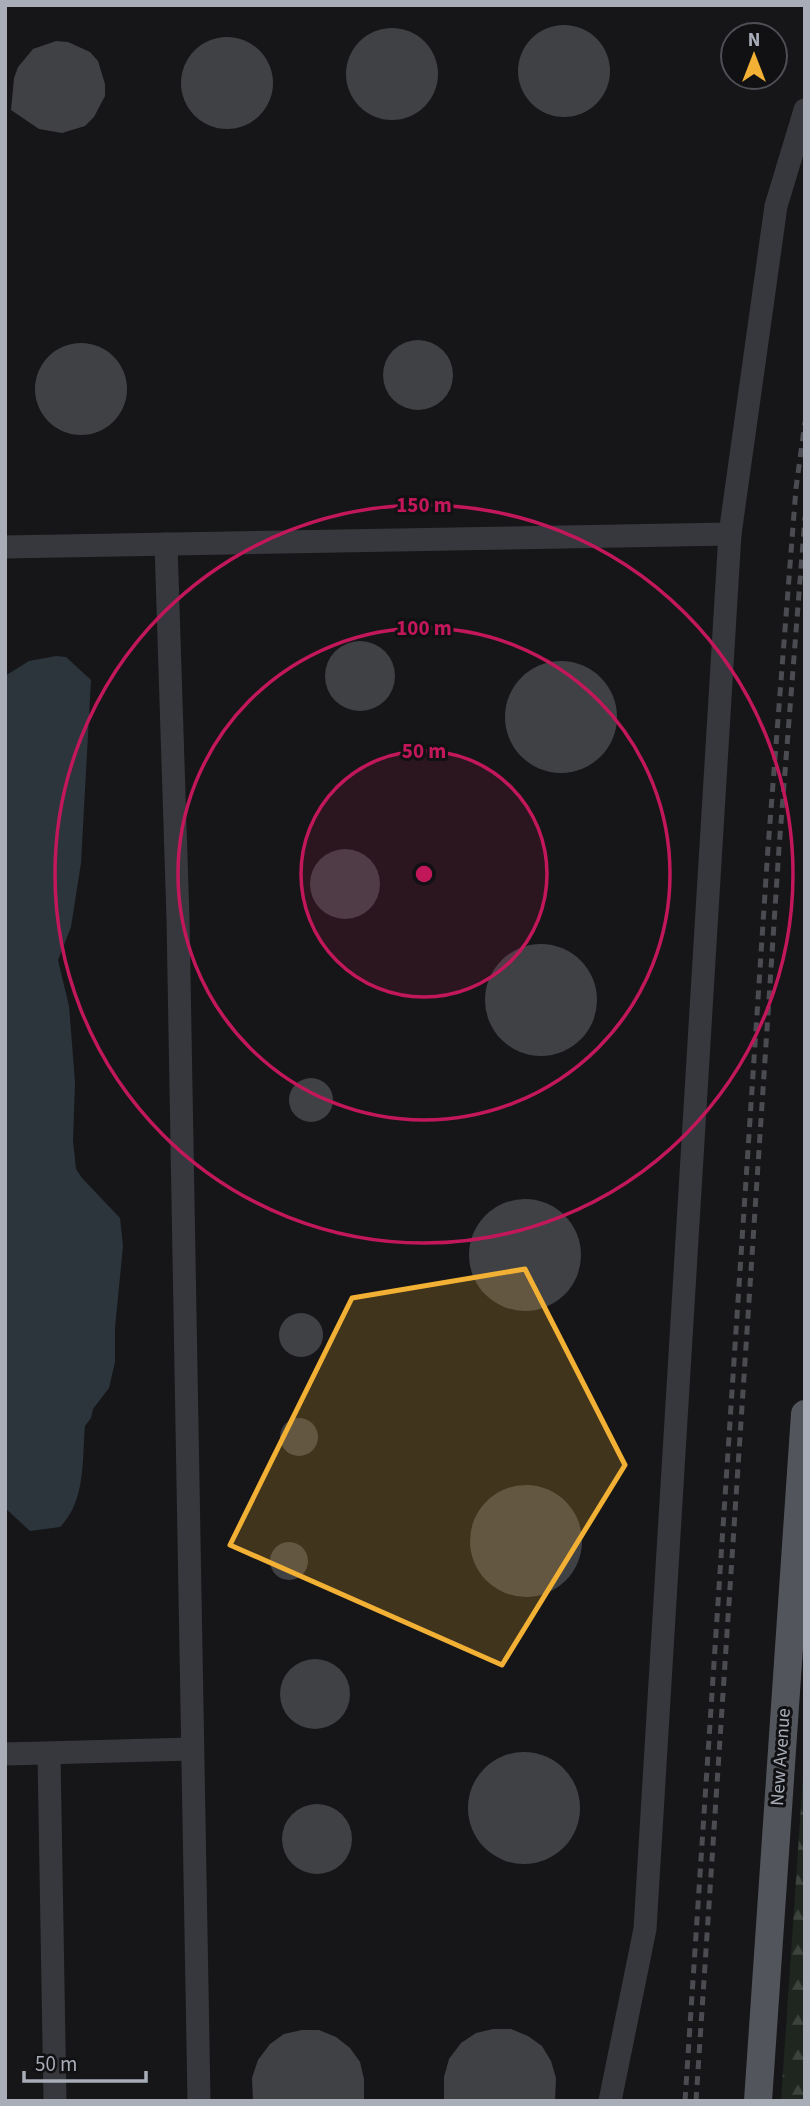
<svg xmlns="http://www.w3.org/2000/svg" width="810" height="2106" viewBox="0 0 810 2106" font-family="'Source Sans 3',sans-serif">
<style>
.forest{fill:url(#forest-firs)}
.water{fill:#2c353c}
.building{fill:#404145}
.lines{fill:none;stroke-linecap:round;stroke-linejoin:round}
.minor{stroke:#37383d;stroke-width:23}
.major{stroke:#53555c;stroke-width:28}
.rail{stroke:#4a4c52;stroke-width:5;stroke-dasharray:9 7;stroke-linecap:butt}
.marked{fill:#f2b134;fill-opacity:0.2;stroke:#f2b134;stroke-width:5;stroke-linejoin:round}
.ring{fill:none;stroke:#c2185b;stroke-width:3.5}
.labels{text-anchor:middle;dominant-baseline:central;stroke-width:6;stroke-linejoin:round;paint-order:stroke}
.street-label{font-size:19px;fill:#a8adb8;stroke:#111113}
.centre{fill:#c2185b;stroke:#111113;stroke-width:3.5}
.ring-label{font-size:21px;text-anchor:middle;font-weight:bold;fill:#c2185b;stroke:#111113;stroke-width:6;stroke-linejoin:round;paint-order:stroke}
</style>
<defs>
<pattern id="forest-firs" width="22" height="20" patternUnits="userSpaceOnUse" patternTransform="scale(1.75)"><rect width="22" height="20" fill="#1e261f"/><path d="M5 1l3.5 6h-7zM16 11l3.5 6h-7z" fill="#3c433d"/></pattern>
</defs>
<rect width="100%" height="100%" fill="#161618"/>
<polygon class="forest" points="805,1747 805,2101 781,2101"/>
<path class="water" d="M56,656l10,1 25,23 -10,183 -10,64 -13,33 11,46 6,76 -2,59 3,28 6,9 38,40 3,28 -8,82v34l-6,26 -16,21 -2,9 -6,8c-3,34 1,75 -25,101l-30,4 -25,-23v-832l24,-15z"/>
<g class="building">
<circle cx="564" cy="71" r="46"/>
<circle cx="392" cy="74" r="46"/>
<circle cx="227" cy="83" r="46"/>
<polygon points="56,41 68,42 90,52 98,61 105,84 105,96 94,117 85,126 62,133 39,129 11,110 14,78 18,67 33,49"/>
<circle cx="418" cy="375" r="35"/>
<circle cx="81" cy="389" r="46"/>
<circle cx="360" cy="676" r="35"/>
<circle cx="561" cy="717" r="56"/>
<circle cx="345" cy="884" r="35"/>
<circle cx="541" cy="1000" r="56"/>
<circle cx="311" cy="1100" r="22"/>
<circle cx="525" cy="1255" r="56"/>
<circle cx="301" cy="1335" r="22"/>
<circle cx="299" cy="1437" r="19"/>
<circle cx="526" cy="1541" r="56"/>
<circle cx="289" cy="1561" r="19"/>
<circle cx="315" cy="1694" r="35"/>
<circle cx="524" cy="1808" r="56"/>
<circle cx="317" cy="1839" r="35"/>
<polygon points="493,2029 511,2029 528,2036 542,2046 551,2061 556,2078 555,2101 444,2101 444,2077 449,2059 461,2043 476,2033"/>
<polygon points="302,2030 319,2030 336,2037 350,2048 360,2062 364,2079 364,2101 253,2101 252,2078 258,2060 270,2044 284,2034"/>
</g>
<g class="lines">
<g class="minor">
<polyline points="166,544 178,919 199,2101"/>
<polyline points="5,547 730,534"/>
<polyline points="5,1754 192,1749"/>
<polyline points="49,1754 55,2101"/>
<polyline points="610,2101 645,1929 730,534 776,206 805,110"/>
</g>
<polyline class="major" points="758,2101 805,1414"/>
<g class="rail">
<polyline points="685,2101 768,848 796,488 805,422"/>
<polyline points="696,2101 779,848 805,517"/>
</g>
</g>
<path class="marked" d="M525,1269l100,196 -123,200 -272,-120 122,-247z"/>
<circle cx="424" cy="874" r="123" fill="#c2185b" fill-opacity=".12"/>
<g class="ring">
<circle cx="424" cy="874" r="123"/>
<circle cx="424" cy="874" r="246"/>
<circle cx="424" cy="874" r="369"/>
</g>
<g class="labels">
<g class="street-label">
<text transform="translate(781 1757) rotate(-86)">New Avenue</text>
</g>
</g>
<circle cx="424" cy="874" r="10" class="centre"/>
<g class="ring-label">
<text x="424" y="512">150 m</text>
<text x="424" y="635">100 m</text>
<text x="424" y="758">50 m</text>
</g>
<rect width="810" height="2106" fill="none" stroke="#a8adb8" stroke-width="14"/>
<g transform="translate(754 56)"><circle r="33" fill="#111113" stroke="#4d4f55" stroke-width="2"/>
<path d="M0-5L12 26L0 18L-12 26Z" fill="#f2b134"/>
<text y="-10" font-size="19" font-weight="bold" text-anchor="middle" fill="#a8adb8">N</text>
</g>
<path d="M24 2071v10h122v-10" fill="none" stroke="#a8adb8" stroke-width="3.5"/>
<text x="35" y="2071" font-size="21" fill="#a8adb8" stroke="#111113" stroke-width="5" paint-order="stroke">50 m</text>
</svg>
